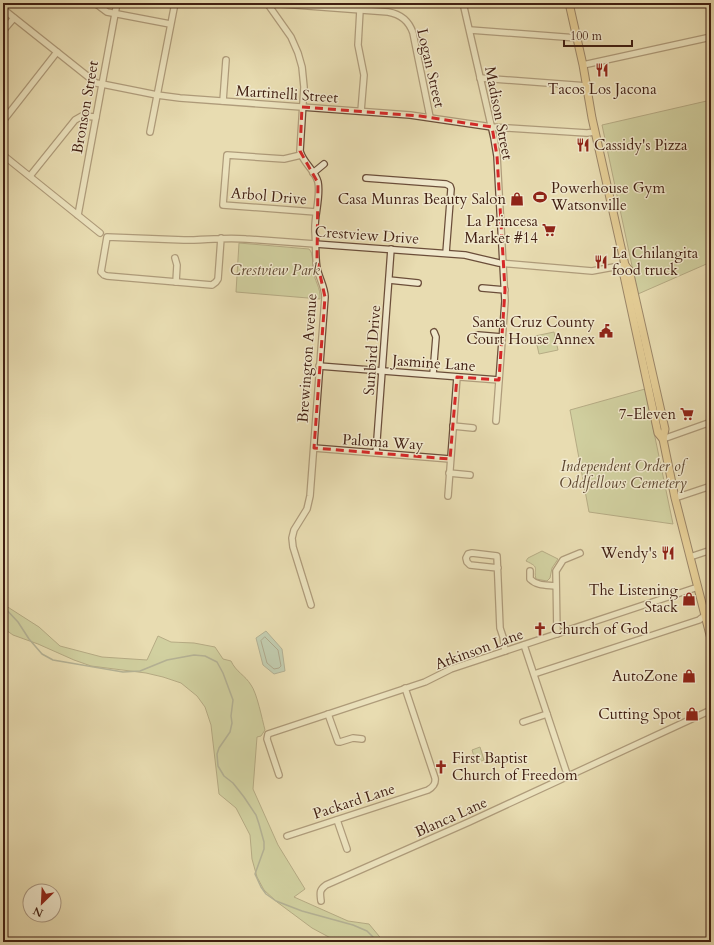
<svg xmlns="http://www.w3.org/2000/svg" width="714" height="945" viewBox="0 0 714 945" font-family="Cardo,serif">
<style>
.green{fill:#b5c08c;stroke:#7b704f}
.water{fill:#98bab0;stroke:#757c71}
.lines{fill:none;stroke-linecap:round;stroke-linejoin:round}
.shore{stroke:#6c6c61;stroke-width:1}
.stream{stroke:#757c71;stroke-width:1.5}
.minor-casing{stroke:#6b4e3a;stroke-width:8}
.major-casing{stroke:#411f12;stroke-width:9}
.minor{stroke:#f0e8cc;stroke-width:5.5}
.major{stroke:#e4be78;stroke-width:7}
.marked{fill:none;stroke:#d62828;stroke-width:3;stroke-dasharray:8 5;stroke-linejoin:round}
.labels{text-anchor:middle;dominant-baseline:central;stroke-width:3;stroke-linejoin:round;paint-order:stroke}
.street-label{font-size:15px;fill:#411f12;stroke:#f0e8cc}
.poi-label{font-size:15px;fill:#411f12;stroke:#f0e8cc;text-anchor:end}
.park-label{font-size:15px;font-style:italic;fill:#5e4730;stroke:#f0e8cc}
</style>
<rect width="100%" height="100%" fill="#e8dcb1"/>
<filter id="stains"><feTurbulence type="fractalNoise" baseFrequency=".005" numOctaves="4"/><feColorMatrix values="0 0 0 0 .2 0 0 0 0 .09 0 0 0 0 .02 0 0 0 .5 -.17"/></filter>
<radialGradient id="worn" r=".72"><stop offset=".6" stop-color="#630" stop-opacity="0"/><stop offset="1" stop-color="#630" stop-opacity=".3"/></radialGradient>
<g class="green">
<polygon points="711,100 711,262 638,294 602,125"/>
<path d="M239,243l70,6c5,5 3,14 4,21 1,10 8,18 7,29l-84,-7z"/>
<polygon points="554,332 558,350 539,354 535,336"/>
<polygon points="645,389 673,524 589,512 570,410"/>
<path d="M542,551l16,8 -6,9 -2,10 -3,3 -11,-2c-3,-11 5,-11 -10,-18l2,-3z"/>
<path d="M3,604l36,23 21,19 42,11 45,3 11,-24 13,6 23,1 21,4 8,12 8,2c5,11 14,14 20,24 6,8 11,34 14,45l-4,6 -4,1 -4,52 25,56 27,44 -11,8 54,24 21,3 15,18h-46l-26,-14 -35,-26 -13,-12 -7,-13 -5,-18 -2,-24 -14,-27 -17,-14 -8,-69 -6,-18 -8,-11 -16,-13 -18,-6 -17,-4 -55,-7 -17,-6 -36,-16 -25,-9 -10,-7z"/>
<polygon points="480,747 484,760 476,763 472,750"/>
</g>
<polygon class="water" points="266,631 282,649 285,671 274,674 263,665 256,638"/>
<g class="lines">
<polygon class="shore" points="265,637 278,650 281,666 279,668 274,669 267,663 261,641"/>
<polyline class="stream" points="3,606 18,622 29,639 42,654 53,660 123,672 140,671 167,660 194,655 205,656 217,662 223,673 233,700 231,716 232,723 230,732 219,748 217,754 218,766 224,776 233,783 244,797 256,815 259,824 264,842 264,849 255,874 261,887 266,894 276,901 302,911 353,925 367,931 378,942"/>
<g class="minor-casing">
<g id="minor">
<polyline points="95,3 107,12 170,24"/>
<path d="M267,3l24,34 7,16 4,14 2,20 -4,64c3,12 15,19 18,31 3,15 -4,34 -3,49 1,12 0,25 2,37 2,10 8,19 8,29l-15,199 -3,13 -13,21 -2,8 1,9 18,58"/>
<path d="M268,3l120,9c12,2 21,9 25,21l17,84"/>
<polyline points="463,3 494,138 497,156 505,301 496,421"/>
<polyline points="3,9 96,83 102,84 157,95 180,98 410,115 492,127 587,133 595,132"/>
<polyline points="360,10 358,45 364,75 361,111"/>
<polyline points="470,30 577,38"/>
<polyline points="3,31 14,18"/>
<polyline points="583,65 711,37"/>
<polyline points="480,78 587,86"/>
<polyline points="223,101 226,60"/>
<polyline points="3,121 57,52"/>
<polyline points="150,132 175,3"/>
<polyline points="3,155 100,233"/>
<polyline points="301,155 284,159 227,155 223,205 316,212"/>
<polyline points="313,173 324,164"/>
<polyline points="30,176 75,120 82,116 96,117"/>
<polyline points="366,178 446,184 450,186 451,189 446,253"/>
<polyline points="78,215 117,3"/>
<path d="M221,238l-3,41 -2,3 -4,3 -105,-9 -3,-1 -3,-3 6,-35 77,3c21,0 42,-3 62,-1l219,16 34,8 93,8 33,-6"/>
<polyline points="175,258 177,265 176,282"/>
<polyline points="389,280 418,283"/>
<polyline points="482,288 505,290"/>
<polyline points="478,335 502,337"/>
<polyline points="319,366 499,380"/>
<polyline points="433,374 436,337 434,332"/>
<polyline points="453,426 473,428"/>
<polyline points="663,439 711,422"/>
<polyline points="314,448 450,459"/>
<polyline points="376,453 391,249"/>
<polyline points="449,473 470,475"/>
<polyline points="448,496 457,377"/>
<polyline points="675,498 711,486"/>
<polyline points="690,557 711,550"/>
<polyline points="498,568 470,565 467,562 466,558 468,554 472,553 497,556 500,628 503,637 505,651"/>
<path d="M530,571v8c7,7 16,6 25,7"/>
<polyline points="557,634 556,571 563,560 580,553"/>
<polyline points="524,645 568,777"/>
<polyline points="534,674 699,620 711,611"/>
<polyline points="328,714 338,742 340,742 353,738 362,739"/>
<polyline points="523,722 547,714"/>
<polyline points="279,775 267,739 268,734 425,682 451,669 698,587"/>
<polyline points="337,820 347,849"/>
<path d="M287,836l141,-46c5,-3 8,-6 7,-12l-30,-90"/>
<path d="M321,901c-1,-8 -2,-11 5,-16l143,-63 242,-112"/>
</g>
</g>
<g class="major-casing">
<g id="major">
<polyline points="569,3 583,65 592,118 625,265 623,271 658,433 663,439"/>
<polyline points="625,265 629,270 665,429 663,439 675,498 711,639"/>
</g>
</g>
<use href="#minor" class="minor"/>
<use href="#major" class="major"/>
</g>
<path d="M0 0H714V945H0ZM302,107l118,9 72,11 5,29 8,134 -6,90 -42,-3 -7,82 -136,-11 11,-151 -8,-36 1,-78 -18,-32z" fill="#e8dcb1" fill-opacity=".55" fill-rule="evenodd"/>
<path class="marked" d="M302,107l118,9 72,11 5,29 8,134 -6,90 -42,-3 -7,82 -136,-11 11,-151 -8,-36 1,-78 -18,-32z"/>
<defs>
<g id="restaurant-bare" transform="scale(1.08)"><path d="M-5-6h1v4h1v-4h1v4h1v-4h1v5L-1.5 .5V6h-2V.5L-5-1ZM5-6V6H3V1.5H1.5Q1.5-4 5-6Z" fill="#8f2418" stroke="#f0e8cc" stroke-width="2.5" paint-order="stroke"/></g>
<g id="stadium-bare" transform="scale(1.08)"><path d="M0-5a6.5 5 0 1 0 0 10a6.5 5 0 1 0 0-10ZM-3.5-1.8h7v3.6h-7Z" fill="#8f2418" stroke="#f0e8cc" stroke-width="2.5" paint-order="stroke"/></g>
<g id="shop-bare" transform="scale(1.08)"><path d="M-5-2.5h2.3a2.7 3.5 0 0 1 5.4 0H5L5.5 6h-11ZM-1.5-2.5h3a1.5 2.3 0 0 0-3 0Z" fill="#8f2418" stroke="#f0e8cc" stroke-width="2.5" paint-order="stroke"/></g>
<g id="supermarket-bare" transform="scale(1.08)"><path d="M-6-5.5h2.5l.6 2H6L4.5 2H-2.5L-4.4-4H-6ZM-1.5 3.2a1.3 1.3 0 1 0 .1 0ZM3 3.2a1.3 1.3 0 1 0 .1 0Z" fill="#8f2418" stroke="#f0e8cc" stroke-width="2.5" paint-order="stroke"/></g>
<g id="civic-bare" transform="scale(1.08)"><path d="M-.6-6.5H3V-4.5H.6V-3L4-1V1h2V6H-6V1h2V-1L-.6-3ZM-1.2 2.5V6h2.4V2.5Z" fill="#8f2418" stroke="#f0e8cc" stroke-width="2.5" paint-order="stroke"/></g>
<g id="church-bare" transform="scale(1.08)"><path d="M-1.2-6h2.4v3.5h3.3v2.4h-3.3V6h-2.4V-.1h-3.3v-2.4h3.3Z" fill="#8f2418" stroke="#f0e8cc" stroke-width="2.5" paint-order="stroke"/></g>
</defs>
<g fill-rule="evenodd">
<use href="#restaurant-bare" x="602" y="70"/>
<use href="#restaurant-bare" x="583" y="145"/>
<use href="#stadium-bare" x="540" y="197"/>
<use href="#shop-bare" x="517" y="199"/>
<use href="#supermarket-bare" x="549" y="230"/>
<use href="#restaurant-bare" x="601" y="262"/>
<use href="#civic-bare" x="606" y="331"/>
<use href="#supermarket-bare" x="687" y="414"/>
<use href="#restaurant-bare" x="668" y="553"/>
<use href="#shop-bare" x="689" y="599"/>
<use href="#church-bare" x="540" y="629"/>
<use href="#shop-bare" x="689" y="676"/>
<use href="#shop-bare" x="692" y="714"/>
<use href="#church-bare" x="441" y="767"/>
</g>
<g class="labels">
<g class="street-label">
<text transform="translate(431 68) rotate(77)">Logan Street</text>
<text transform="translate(287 94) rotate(4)">Martinelli Street</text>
<text transform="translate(85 107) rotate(-80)">Bronson Street</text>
<text transform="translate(499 113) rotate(79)">Madison Street</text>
<text transform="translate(269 196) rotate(5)">Arbol Drive</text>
<text transform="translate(367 235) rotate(4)">Crestview Drive</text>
<text transform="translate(372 350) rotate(-86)">Sunbird Drive</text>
<text transform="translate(307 358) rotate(-86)">Brewington Avenue</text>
<text transform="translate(434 363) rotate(4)">Jasmine Lane</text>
<text transform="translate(383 442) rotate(4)">Paloma Way</text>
<text transform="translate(479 649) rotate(-20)">Atkinson Lane</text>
<text transform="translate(354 801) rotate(-18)">Packard Lane</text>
<text transform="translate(451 817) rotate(-24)">Blanca Lane</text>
</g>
<g class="poi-label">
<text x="602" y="89" text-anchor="middle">Tacos Los Jacona</text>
<text x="594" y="145" text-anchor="start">Cassidy's Pizza</text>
<text x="551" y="188" text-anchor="start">Powerhouse Gym<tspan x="551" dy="17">Watsonville</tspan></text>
<text x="506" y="199">Casa Munras Beauty Salon</text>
<text x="538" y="221">La Princesa<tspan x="538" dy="17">Market #14</tspan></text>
<text x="612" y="253" text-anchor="start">La Chilangita<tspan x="612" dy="17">food truck</tspan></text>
<text x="595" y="322">Santa Cruz County<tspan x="595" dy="17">Court House Annex</tspan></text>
<text x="676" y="414">7-Eleven</text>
<text x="657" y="553">Wendy's</text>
<text x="678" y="590">The Listening<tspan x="678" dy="17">Stack</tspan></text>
<text x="551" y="629" text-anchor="start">Church of God</text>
<text x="678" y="676">AutoZone</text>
<text x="681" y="714">Cutting Spot</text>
<text x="452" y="758" text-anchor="start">First Baptist<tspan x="452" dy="17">Church of Freedom</tspan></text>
</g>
<g class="park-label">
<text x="275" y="270">Crestview Park</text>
<text x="623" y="466">Independent Order of<tspan x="623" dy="17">Oddfellows Cemetery</tspan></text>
</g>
</g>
<rect width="714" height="945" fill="none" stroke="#e8dcb1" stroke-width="16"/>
<rect x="4" y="4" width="706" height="937" fill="none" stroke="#411f12" stroke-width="2"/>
<rect x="8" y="8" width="698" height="929" fill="none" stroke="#411f12"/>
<g transform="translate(42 903) rotate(204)"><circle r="19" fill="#f0e8cc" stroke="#aa9882"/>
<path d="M0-3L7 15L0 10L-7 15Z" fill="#8f2418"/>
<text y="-6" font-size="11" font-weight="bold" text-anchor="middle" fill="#411f12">N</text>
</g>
<path d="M564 40v6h68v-6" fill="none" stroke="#411f12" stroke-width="2"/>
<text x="570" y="40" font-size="12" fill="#411f12" stroke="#f0e8cc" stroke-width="3" paint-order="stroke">100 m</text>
<rect width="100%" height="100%" filter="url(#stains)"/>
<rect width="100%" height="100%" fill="url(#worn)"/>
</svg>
